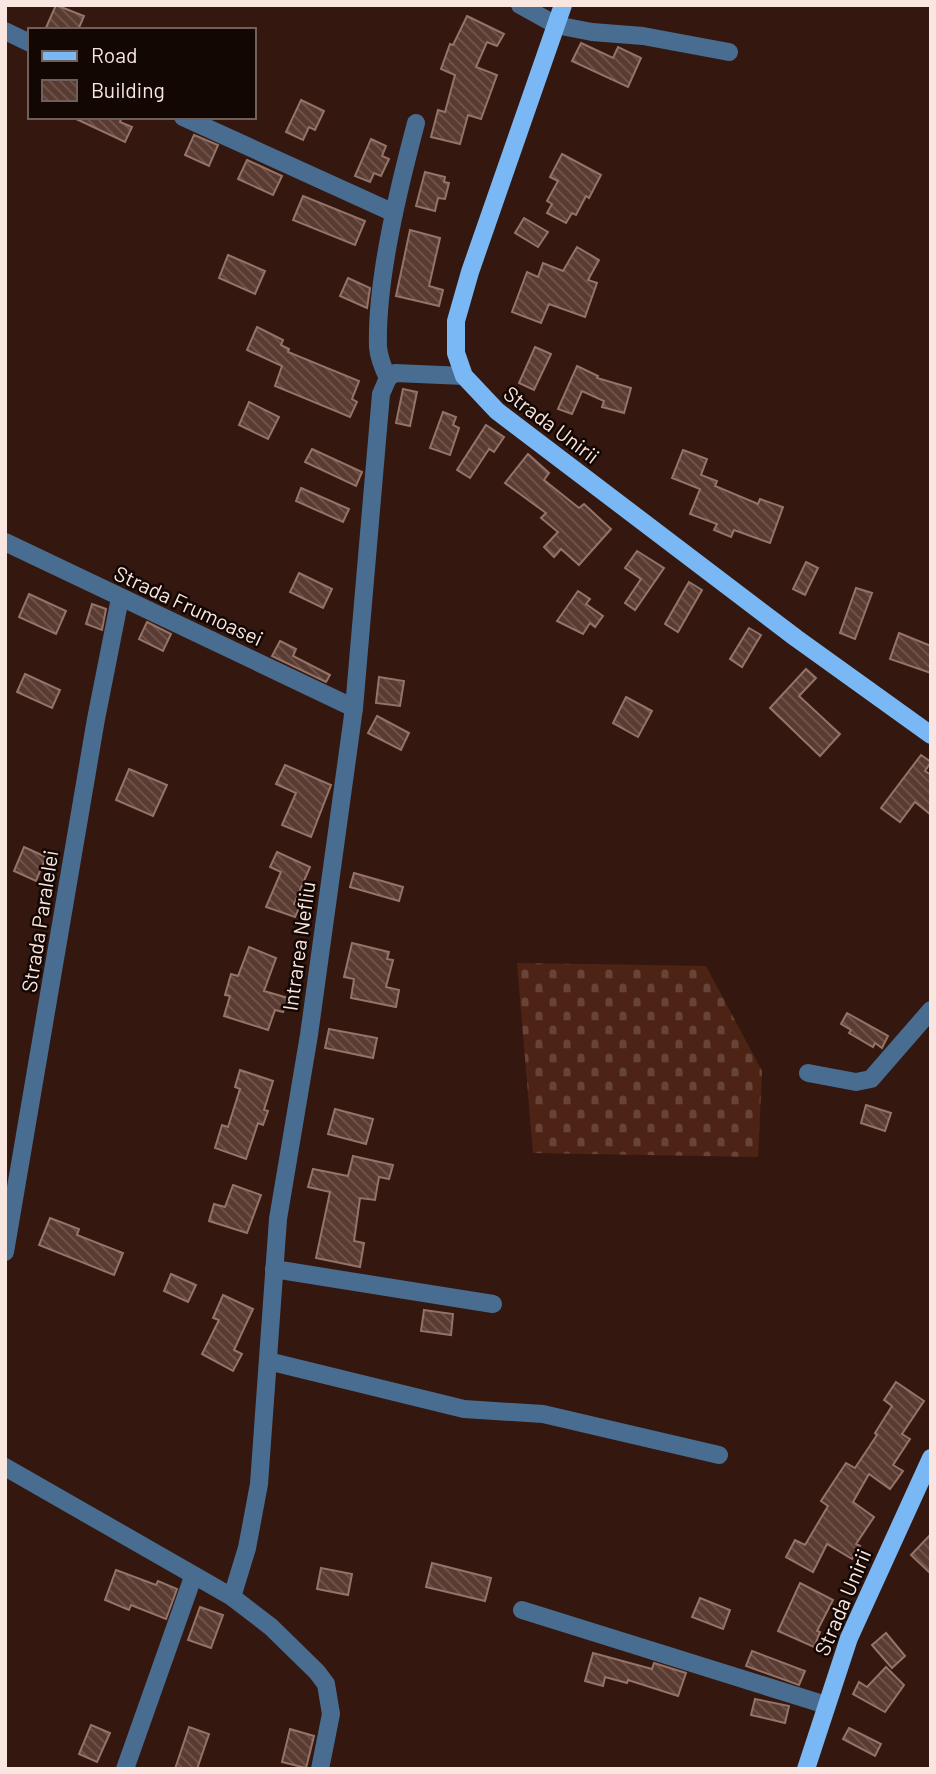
<svg xmlns="http://www.w3.org/2000/svg" width="936" height="1774" viewBox="0 0 936 1774" font-family="Barlow,sans-serif">
<style>
.cemetery{fill:url(#cemetery-stones)}
.building{fill:url(#building-back-hatch);stroke:#957368;stroke-width:2}
.lines{fill:none;stroke-linecap:round;stroke-linejoin:round}
.minor{stroke:#486d91;stroke-width:18}
.major{stroke:#7ab8f5;stroke-width:18}
.labels{text-anchor:middle;dominant-baseline:central;stroke-width:5;stroke-linejoin:round;paint-order:stroke}
.street-label{font-size:21px;fill:#fae6e0;stroke:#130704}
</style>
<defs>
<pattern id="cemetery-stones" width="16" height="16" patternUnits="userSpaceOnUse" patternTransform="scale(1.75)"><rect width="16" height="16" fill="#4d2315"/><path d="M2 7V4a2 2 0 0 1 4 0v3zM10 15v-3a2 2 0 0 1 4 0v3z" fill="#684337"/></pattern>
<pattern id="building-back-hatch" width="6" height="6" patternUnits="userSpaceOnUse" patternTransform="scale(1.75)"><rect width="6" height="6" fill="#593b31"/><path d="M-1 5l2 2M0 0l6 6M5-1l2 2" fill="none" stroke="#72574f"/></pattern>
</defs>
<rect width="100%" height="100%" fill="#34180f"/>
<polygon class="cemetery" points="517,963 706,966 762,1071 758,1157 533,1153"/>
<g class="building">
<polygon points="56,5 84,16 78,30 45,30"/>
<polygon points="467,16 504,34 497,46 487,42 476,67 497,75 481,119 468,115 460,144 431,137 438,110 445,112 455,75 441,69 450,44 453,45"/>
<polygon points="581,43 613,58 618,47 641,58 628,87 572,61"/>
<polygon points="301,100 324,111 315,130 309,127 303,140 286,132"/>
<polygon points="72,117 122,117 120,122 132,127 125,142"/>
<polygon points="194,135 218,145 209,166 185,155"/>
<polygon points="371,139 386,146 382,156 389,159 381,176 374,173 370,182 355,176"/>
<polygon points="562,154 601,175 589,198 586,196 576,215 572,213 566,223 547,213 552,204 547,201 558,181 550,177"/>
<polygon points="247,160 282,176 273,195 238,179"/>
<polygon points="425,172 445,177 444,182 449,183 445,199 438,198 435,211 416,206"/>
<polygon points="303,196 365,221 355,245 293,220"/>
<polygon points="524,218 548,232 538,247 515,233"/>
<polygon points="410,230 440,238 429,286 443,290 439,306 396,296"/>
<polygon points="577,247 599,260 588,280 597,283 585,317 549,304 541,323 512,312 527,272 538,277 543,263 563,271"/>
<polygon points="228,255 265,271 255,294 219,278"/>
<polygon points="348,278 370,288 367,308 340,296"/>
<polygon points="257,327 283,340 281,345 289,349 288,352 359,381 352,399 357,402 350,417 275,386 282,366 247,350"/>
<polygon points="535,347 551,354 534,390 519,383"/>
<polygon points="577,366 598,376 597,378 631,388 624,413 602,407 604,401 582,391 572,414 558,409"/>
<polygon points="403,389 417,392 410,426 396,423"/>
<polygon points="249,402 279,417 268,439 239,425"/>
<polygon points="443,412 456,417 453,425 459,428 450,455 430,448"/>
<polygon points="486,425 504,437 494,452 489,449 470,478 457,470"/>
<polygon points="312,449 362,472 356,486 305,462"/>
<polygon points="683,450 707,459 701,475 717,481 715,486 758,504 760,499 783,507 770,543 734,530 731,537 714,530 717,524 690,514 700,489 672,478"/>
<polygon points="528,454 549,473 544,480 579,508 584,504 611,529 579,565 561,549 554,557 544,547 558,532 541,518 546,513 505,483"/>
<polygon points="301,488 349,509 343,522 296,501"/>
<polygon points="637,551 664,568 635,610 625,603 641,579 625,568"/>
<polygon points="806,562 818,568 805,595 793,589"/>
<polygon points="299,573 332,589 323,608 290,592"/>
<polygon points="689,582 702,590 678,632 665,624"/>
<polygon points="856,588 872,593 855,639 840,633"/>
<polygon points="578,591 590,599 586,604 603,616 595,627 590,623 583,634 557,621"/>
<polygon points="29,594 66,611 56,634 19,617"/>
<polygon points="92,604 106,609 102,630 86,624"/>
<polygon points="147,622 171,634 163,651 139,639"/>
<polygon points="749,628 761,635 742,667 730,659"/>
<polygon points="899,633 931,646 931,673 890,659"/>
<polygon points="280,641 296,649 293,656 330,675 326,682 272,656"/>
<polygon points="806,669 816,678 799,696 840,734 820,756 770,708"/>
<polygon points="25,674 60,690 52,708 17,692"/>
<polygon points="379,677 404,681 400,706 376,703"/>
<polygon points="626,697 652,711 638,737 613,723"/>
<polygon points="377,716 409,733 401,750 368,733"/>
<polygon points="921,755 931,762 925,771 931,775 931,815 915,802 900,822 881,808"/>
<polygon points="285,765 331,785 311,837 282,825 296,793 276,784"/>
<polygon points="129,769 167,785 153,816 116,800"/>
<polygon points="24,847 46,857 36,881 14,871"/>
<polygon points="277,852 310,867 294,904 300,906 295,917 266,907 281,872 270,867"/>
<polygon points="354,873 403,887 399,901 350,887"/>
<polygon points="352,943 389,952 387,959 393,960 386,987 399,990 396,1007 351,998 354,979 344,977"/>
<polygon points="249,947 276,958 264,991 288,998 283,1012 275,1010 268,1030 224,1016 230,996 225,995 231,974 238,976"/>
<polygon points="847,1013 888,1036 882,1048 875,1043 873,1047 849,1033 851,1030 841,1024"/>
<polygon points="329,1029 377,1038 373,1058 325,1048"/>
<polygon points="240,1070 273,1081 264,1110 268,1111 263,1125 258,1123 246,1159 215,1148 222,1125 228,1127 240,1089 235,1087"/>
<polygon points="866,1105 891,1113 885,1131 861,1123"/>
<polygon points="335,1109 373,1119 366,1144 328,1134"/>
<polygon points="353,1156 393,1165 389,1179 379,1177 375,1200 360,1198 354,1241 364,1243 360,1267 316,1258 330,1192 308,1187 313,1169 348,1176"/>
<polygon points="233,1185 261,1195 247,1233 209,1221 214,1204 225,1207"/>
<polygon points="50,1218 79,1229 77,1235 123,1253 114,1275 39,1245"/>
<polygon points="171,1274 196,1285 188,1302 164,1291"/>
<polygon points="223,1295 253,1309 234,1350 242,1354 233,1371 202,1354 219,1320 213,1318"/>
<polygon points="424,1310 453,1314 451,1335 421,1331"/>
<polygon points="896,1382 924,1401 902,1434 910,1439 893,1465 903,1471 890,1489 869,1474 853,1502 874,1517 856,1544 860,1546 852,1559 827,1544 813,1572 786,1557 795,1540 805,1545 828,1506 821,1501 846,1463 855,1468 877,1435 875,1433 892,1406 884,1400"/>
<polygon points="931,1534 931,1574 911,1555"/>
<polygon points="432,1563 491,1578 485,1601 426,1587"/>
<polygon points="321,1568 352,1574 348,1595 317,1589"/>
<polygon points="116,1570 156,1585 158,1581 177,1589 166,1619 131,1605 129,1610 105,1600"/>
<polygon points="800,1583 833,1600 817,1631 820,1632 814,1647 778,1631"/>
<polygon points="700,1598 730,1610 723,1629 692,1617"/>
<polygon points="200,1607 223,1615 211,1648 188,1640"/>
<polygon points="886,1633 905,1656 892,1668 872,1645"/>
<polygon points="752,1651 805,1671 799,1685 746,1666"/>
<polygon points="593,1653 652,1669 654,1663 686,1673 678,1696 628,1680 627,1683 605,1677 603,1686 585,1681"/>
<polygon points="886,1667 904,1685 885,1712 853,1694 859,1682 867,1687"/>
<polygon points="755,1699 789,1706 785,1723 751,1715"/>
<polygon points="91,1725 110,1733 97,1762 79,1754"/>
<polygon points="189,1727 209,1734 197,1769 175,1769"/>
<polygon points="849,1728 881,1744 875,1756 843,1739"/>
<polygon points="290,1729 314,1736 306,1768 282,1762"/>
</g>
<g class="lines">
<g class="minor">
<polyline points="520,5 556,25 592,32 643,36 729,52"/>
<polyline points="5,31 30,43"/>
<polyline points="183,117 394,213"/>
<path d="M388,378c-5,-10 -9,-20 -10,-31 -2,-67 21,-160 38,-224"/>
<polyline points="5,542 354,708"/>
<polyline points="808,1073 856,1082 871,1079 931,1010"/>
<polyline points="5,1252 96,719 120,598"/>
<polyline points="274,1269 493,1304"/>
<polyline points="268,1361 464,1409 543,1414 719,1455"/>
<polyline points="5,1467 232,1597 271,1627 317,1672 326,1684 331,1714 320,1769"/>
<polyline points="232,1597 247,1548 259,1484 278,1219 309,1035 354,708 381,394 388,378 395,373 464,376"/>
<polyline points="522,1610 826,1705"/>
<polyline points="125,1769 193,1577"/>
</g>
<g class="major">
<polyline points="563,5 470,272 456,321 456,353 464,376 497,411 796,638 931,735"/>
<polyline points="806,1769 849,1638 931,1458"/>
</g>
</g>
<g class="labels">
<g class="street-label">
<text transform="translate(552 424) rotate(37)">Strada Unirii</text>
<text transform="translate(189 605) rotate(25)">Strada Frumoasei</text>
<text transform="translate(39 921) rotate(-81)">Strada Paralelei</text>
<text transform="translate(298 946) rotate(-82)">Intrarea Nefliu</text>
<text transform="translate(842 1602) rotate(-67)">Strada Unirii</text>
</g>
</g>
<rect width="936" height="1774" fill="none" stroke="#fae6e0" stroke-width="14"/>
<rect x="28" y="28" width="228" height="91" fill="#130704" stroke="#6f605c" stroke-width="2"/>
<rect x="42" y="51" width="35" height="10" fill="#7ab8f5" stroke="#6f605c" stroke-width="2"/>
<text x="91" y="63" font-size="21" fill="#fae6e0">Road</text>
<rect x="42" y="80" width="35" height="21" fill="url(#building-back-hatch)" stroke="#6f605c" stroke-width="2"/>
<text x="91" y="98" font-size="21" fill="#fae6e0">Building</text>
</svg>
